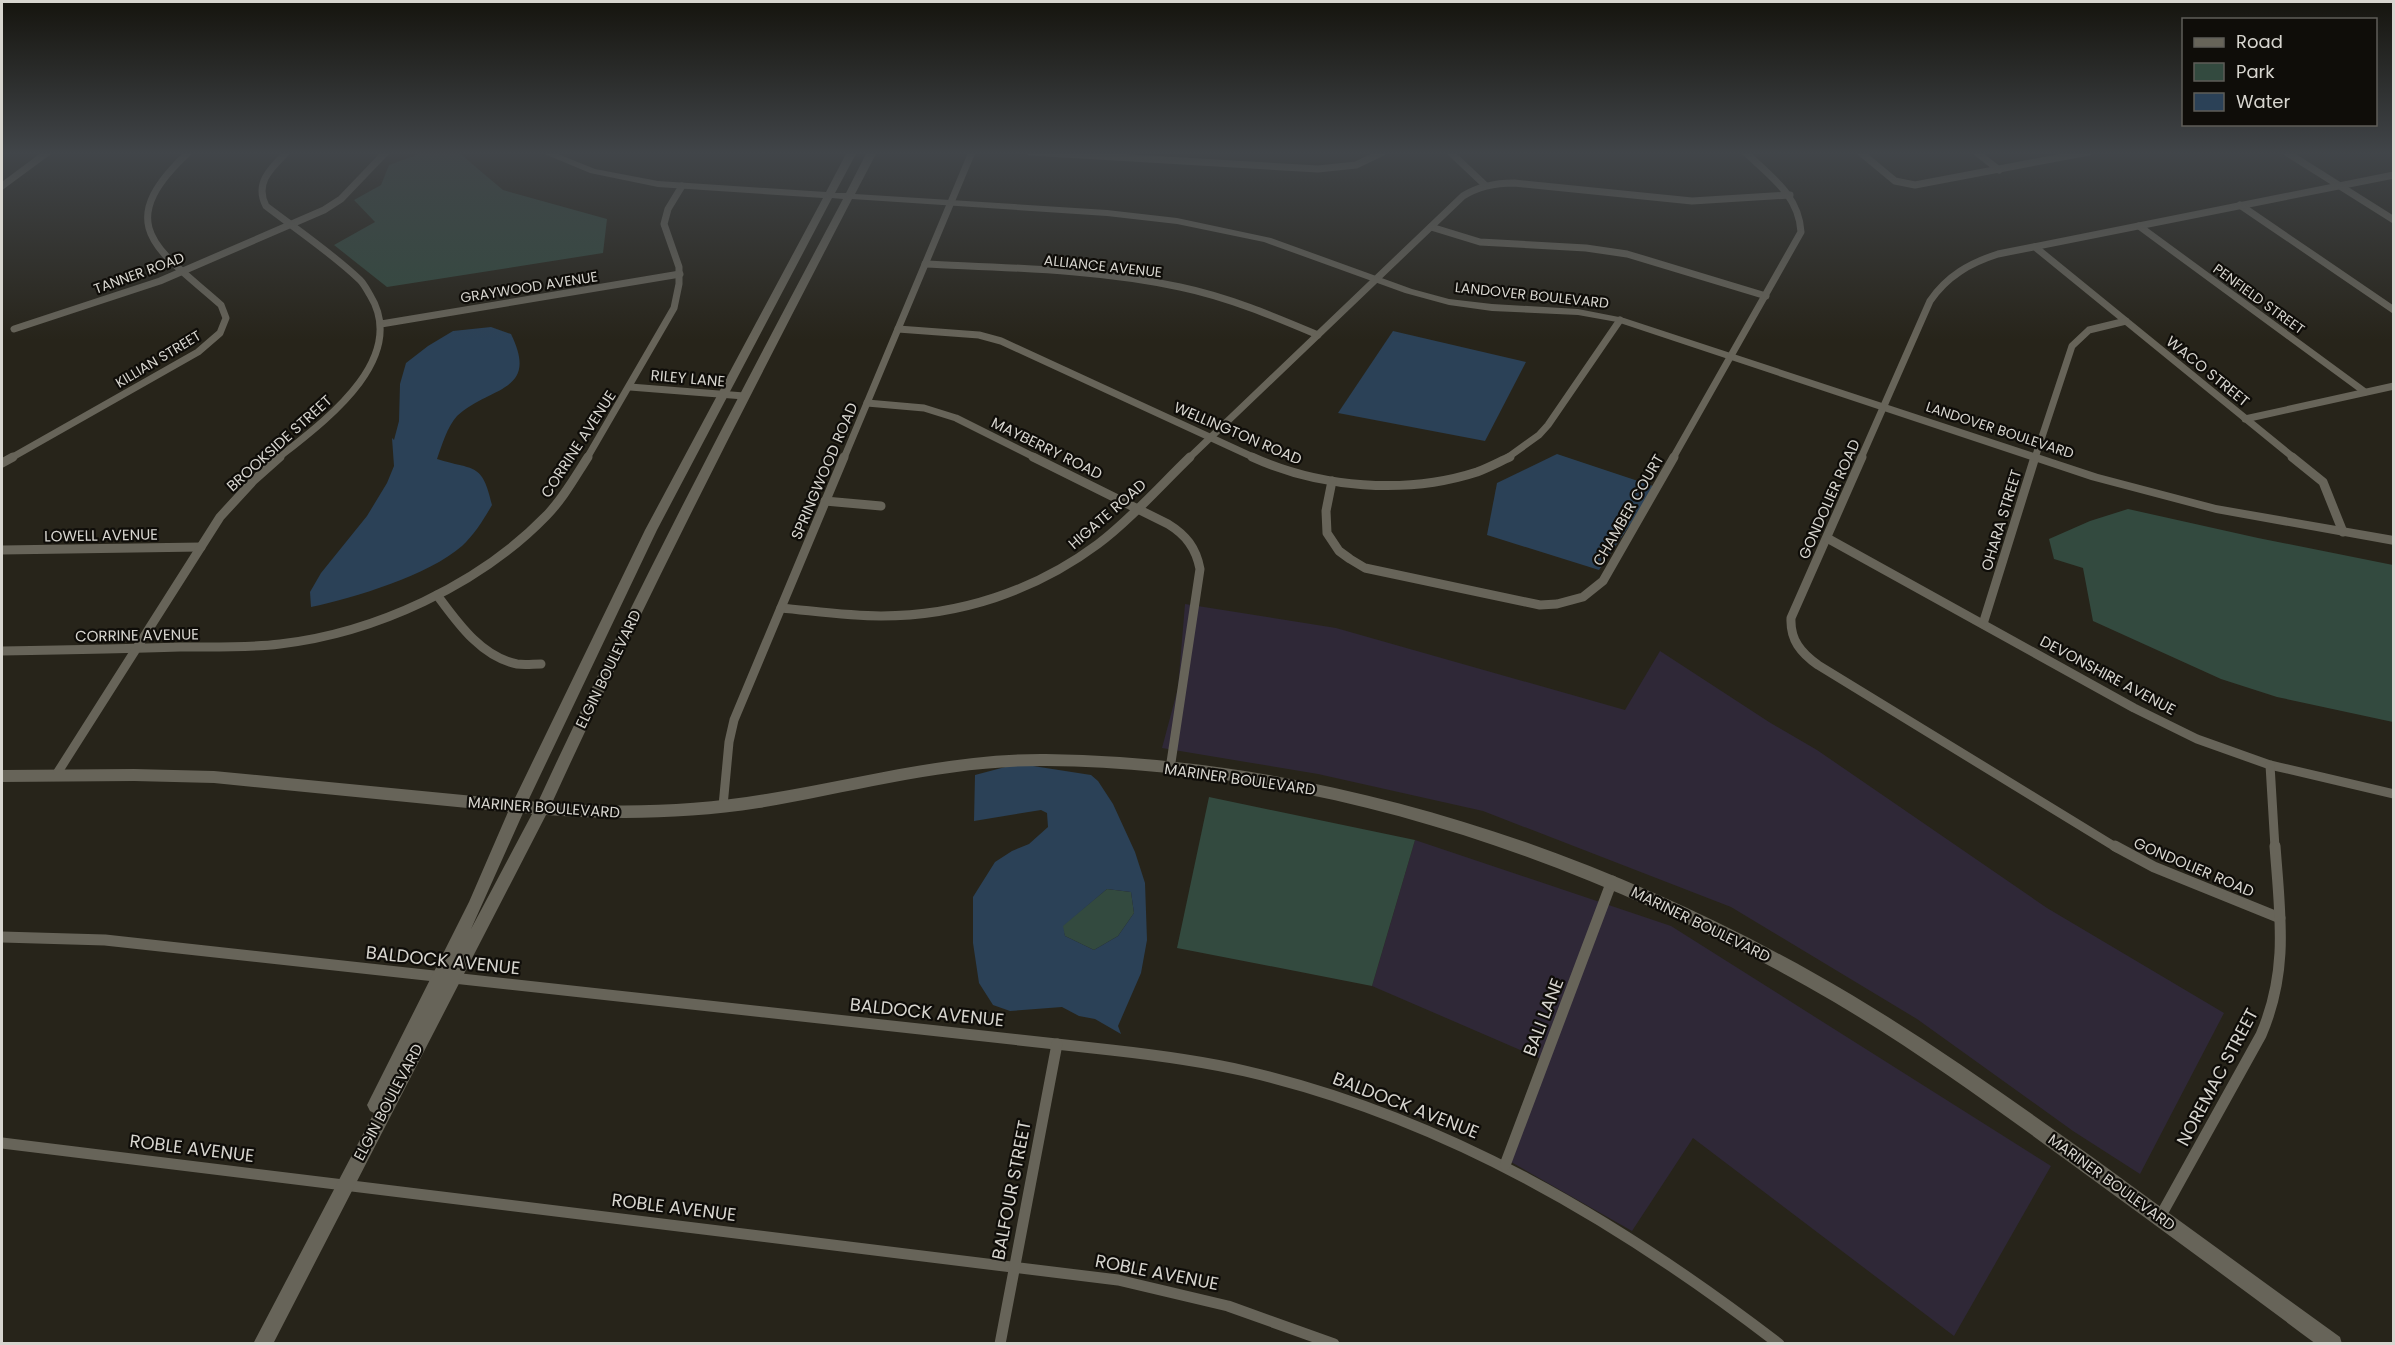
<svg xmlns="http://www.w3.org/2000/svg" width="2395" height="1345" viewBox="0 0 2395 1345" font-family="Poppins,sans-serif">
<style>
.commercial{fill:#2f2837}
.green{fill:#334a3f}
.water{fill:#2b4157;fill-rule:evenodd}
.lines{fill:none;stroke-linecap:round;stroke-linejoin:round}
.street-far2{stroke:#676459;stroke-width:7}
.street-far1{stroke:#676459;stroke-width:9}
.street{stroke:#676459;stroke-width:11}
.secondary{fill:#676459;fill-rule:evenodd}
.labels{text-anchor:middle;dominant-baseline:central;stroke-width:4.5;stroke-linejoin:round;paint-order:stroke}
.far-street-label{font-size:14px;fill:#d7d5cf;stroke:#0f0d09}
.street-label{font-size:15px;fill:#d7d5cf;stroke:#0f0d09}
.near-street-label{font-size:18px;fill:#d7d5cf;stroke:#0f0d09}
</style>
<rect width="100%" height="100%" fill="#27241a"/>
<g class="commercial">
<polygon points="1185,604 1336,628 1625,710 1660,651 1769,722 1817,750 2047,908 2224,1013 2140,1174 2073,1131 1917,1019 1731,907 1483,811 1318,774 1162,748 1178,688"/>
<polygon points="1415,840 1671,926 2051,1166 1954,1336 1693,1138 1632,1231 1504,1158 1546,1061 1372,986"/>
</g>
<g class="green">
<polygon points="425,152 458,152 503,190 607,219 603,253 387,287 334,245 375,222 354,200 381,185 389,165"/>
<polygon points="2128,509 2258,538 2393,565 2393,722 2277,697 2221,679 2093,621 2083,568 2054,559 2049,539 2090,521"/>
<polygon points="1209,797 1415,840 1372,986 1177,948"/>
<polygon points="1107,889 1131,892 1134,913 1118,936 1094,950 1065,936 1062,926"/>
</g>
<g class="water">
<path d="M491,327l20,7c29,59 -22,52 -54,82 -10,11 -15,29 -20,43 37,12 45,2 55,46 -8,14 -18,30 -30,41 -33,29 -108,52 -151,61l-1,-15 11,-19 46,-57 20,-33 7,-17 -2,-28 2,2 5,-19 1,-37 6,-21 22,-17 25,-15z"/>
<polygon points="1393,331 1526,362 1485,441 1338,413"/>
<polygon points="1557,454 1656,487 1599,570 1487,535 1497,483"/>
<path d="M1009,766h24l58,9 7,6 15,23 22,48 10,31 2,57 -6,33 -23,53 3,8 -26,-15 -16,-3 -17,-9 -52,4 -17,-6 -14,-22 -6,-40v-46l22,-35 17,-11 17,-7 19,-17 -1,-14 -6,-3 -67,11 1,-46zM1107,889l24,3 3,21 -16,23 -24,14 -29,-14 -2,-10z"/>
</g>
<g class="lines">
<g class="street-far2">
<polyline points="1030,152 1318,169 1356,165 1383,152"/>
<polyline points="1450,152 1485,185"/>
<polyline points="1860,152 1895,181 1915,185 2089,152"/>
<polyline points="1976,152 1999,170"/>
<polyline points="2286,152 2394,220"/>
<polyline points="2,186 48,152"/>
<polyline points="2240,205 2394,310"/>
<polyline points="2139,226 2365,392"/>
<polyline points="1431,227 1480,242 1586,248 1627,254 1766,296"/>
<polyline points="2035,247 2294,458"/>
<path d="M925,264c85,4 171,5 255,23 48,10 93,29 138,48"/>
<polyline points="381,324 680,274"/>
<polyline points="14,329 160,281 324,210 341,199 386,152"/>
<polyline points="898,329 979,335 1001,341 1255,458"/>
<polyline points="630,387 744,396"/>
<polyline points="867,403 924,408 956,418 1036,458"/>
<polyline points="2245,419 2394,386"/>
<path d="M11,458l187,-106 22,-19 6,-15 -5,-13c-62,-55 -112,-79 -32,-153"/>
<path d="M278,458c44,-35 132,-98 92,-163 -3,-5 -6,-11 -10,-15 -27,-26 -64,-51 -94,-74 -12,-23 5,-38 21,-54"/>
<polyline points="587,458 674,308 679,284 679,267 664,224 668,209 682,186"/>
<polyline points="844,458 972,152"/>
<path d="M1189,458l274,-262c16,-10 32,-13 51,-13l178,18 98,-6"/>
<polyline points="1507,458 1539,435 1548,425 1620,320"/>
<path d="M1673,458l128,-226c-2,-37 -31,-56 -56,-80"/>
<path d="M1861,458l69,-157c17,-25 40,-38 68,-47l396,-79"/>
<polyline points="2035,458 2072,346 2089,330 2126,321"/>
</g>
<g class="street-far1">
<path d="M1033,457l135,67c18,11 28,24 32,45l-30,200"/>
<path d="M1252,457c68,31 154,38 225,15 11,-4 22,-10 33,-15"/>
<path d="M1862,457l-71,161c-1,22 10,35 27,47l299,183"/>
<polyline points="2292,457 2323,482 2343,532"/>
<polyline points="2,463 13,457"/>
<polyline points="1332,481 1326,511 1327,533 1339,551 1350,559 1365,568 1540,605 1557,604 1583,597 1603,581 1674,457"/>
<polyline points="825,501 881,506"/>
<polyline points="1827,538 2134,708 2197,739 2270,765 2394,794"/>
<polyline points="2,550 201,547"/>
<path d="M437,595c20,27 44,62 80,69 8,1 16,0 24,0"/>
<path d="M781,608c33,3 67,8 100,8 78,0 154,-25 217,-72 31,-23 64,-60 92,-87"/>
<polyline points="1983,624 2035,457"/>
<path d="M2,651c59,-1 118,-2 178,-4 33,0 67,1 100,-3 95,-11 199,-59 266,-128 17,-17 29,-39 42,-59"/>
<polyline points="2270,765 2275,848"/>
<polyline points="56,775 220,517 253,481 280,457"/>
<polyline points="723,806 729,742 734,720 844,457"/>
</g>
<g class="street">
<polyline points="2115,846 2154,867 2280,918"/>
<path d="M2,937l103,3 1006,110c45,5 90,11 134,21 199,46 374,150 534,273"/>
<polyline points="2,1143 1118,1280 1228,1306 1334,1344"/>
<polyline points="1505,1165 1612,881"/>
<path d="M2160,1217l101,-182c28,-65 19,-120 14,-189"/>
<polyline points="1000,1344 1057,1044"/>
</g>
<path class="secondary" d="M540,152h13l42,17 63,12 168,11 21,-40h10l-22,41h11l21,-41h10l-22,42 252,16 70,8 94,20 141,51 37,10 43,5 86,5 46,9 474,156 118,31 178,31v9l-178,-32 -125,-33 -474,-158 -39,-7 -86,-4 -43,-6 -44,-12 -141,-51 -87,-18 -70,-8 -255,-17c-104,200 -207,400 -300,604 71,5 143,3 214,-9 93,-15 185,-41 280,-40 284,4 563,97 806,241 84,50 163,107 243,164 81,59 163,119 245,178l2,7h-26c-83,-62 -166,-123 -250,-184 -75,-55 -151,-110 -232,-158 -239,-140 -509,-233 -788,-236 -98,-1 -192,26 -287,42 -71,11 -142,12 -213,7l-273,529h-20l121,-231 -4,-2 -3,-6 3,-6 99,-197 39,-90 -294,-29 -80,-2 -132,1v-12l132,-1 80,2 300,29 131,-270 178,-332 -165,-11 -68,-14zM832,198l11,1c-106,199 -211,399 -305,603l-10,-1 129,-271zM523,813l9,1 -61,115z"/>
</g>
<linearGradient id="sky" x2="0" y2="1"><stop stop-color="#15140e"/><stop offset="0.45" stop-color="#414549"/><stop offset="1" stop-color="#414549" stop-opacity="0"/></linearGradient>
<rect width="2395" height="340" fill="url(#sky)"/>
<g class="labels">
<g class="far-street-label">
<text transform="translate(1103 266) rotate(6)">ALLIANCE AVENUE</text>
<text transform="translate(139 273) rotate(-20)">TANNER ROAD</text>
<text transform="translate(529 287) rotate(-9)">GRAYWOOD AVENUE</text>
<text transform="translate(1532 295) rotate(6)">LANDOVER BOULEVARD</text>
<text transform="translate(2259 299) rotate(36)">PENFIELD STREET</text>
<text transform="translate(158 359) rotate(-31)">KILLIAN STREET</text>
<text transform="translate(2000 430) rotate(18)">LANDOVER BOULEVARD</text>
</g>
<g class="street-label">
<text transform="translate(2208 371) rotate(39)">WACO STREET</text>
<text transform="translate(688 378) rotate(5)">RILEY LANE</text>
<text transform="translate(1238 433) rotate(23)">WELLINGTON ROAD</text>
<text transform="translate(279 443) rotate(-42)">BROOKSIDE STREET</text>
<text transform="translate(578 444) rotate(-57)">CORRINE AVENUE</text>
<text transform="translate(1047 448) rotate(26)">MAYBERRY ROAD</text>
<text transform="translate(824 471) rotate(-67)">SPRINGWOOD ROAD</text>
<text transform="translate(1829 499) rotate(-66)">GONDOLIER ROAD</text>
<text transform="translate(1628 510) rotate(-60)">CHAMBER COURT</text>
<text transform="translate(1107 514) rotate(-41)">HIGATE ROAD</text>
<text transform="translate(2001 520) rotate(-73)">OHARA STREET</text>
<text transform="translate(101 535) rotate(-1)">LOWELL AVENUE</text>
<text transform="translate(137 635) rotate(-1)">CORRINE AVENUE</text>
<text transform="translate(608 669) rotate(-64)">ELGIN BOULEVARD</text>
<text transform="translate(2108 675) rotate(28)">DEVONSHIRE AVENUE</text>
<text transform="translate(1240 779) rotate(8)">MARINER BOULEVARD</text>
<text transform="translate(544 807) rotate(4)">MARINER BOULEVARD</text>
<text transform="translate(2194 867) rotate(23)">GONDOLIER ROAD</text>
<text transform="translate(1701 924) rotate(26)">MARINER BOULEVARD</text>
<text transform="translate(388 1102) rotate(-62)">ELGIN BOULEVARD</text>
<text transform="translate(2112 1182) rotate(36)">MARINER BOULEVARD</text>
</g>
<g class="near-street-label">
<text transform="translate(443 960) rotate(6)">BALDOCK AVENUE</text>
<text transform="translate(927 1012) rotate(6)">BALDOCK AVENUE</text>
<text transform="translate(1543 1017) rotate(-69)">BALI LANE</text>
<text transform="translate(2217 1077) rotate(-62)">NOREMAC STREET</text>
<text transform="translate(1406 1105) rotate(21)">BALDOCK AVENUE</text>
<text transform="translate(192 1148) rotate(7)">ROBLE AVENUE</text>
<text transform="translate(1011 1190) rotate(-79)">BALFOUR STREET</text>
<text transform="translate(674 1207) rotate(7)">ROBLE AVENUE</text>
<text transform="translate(1157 1272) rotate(11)">ROBLE AVENUE</text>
</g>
</g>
<rect width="2395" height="1345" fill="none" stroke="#d7d5cf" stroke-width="6"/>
<rect x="2182" y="18" width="195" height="108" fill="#0f0d09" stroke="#5f5d58" stroke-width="1.5"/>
<rect x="2194" y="38" width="30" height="9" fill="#676459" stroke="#5f5d58" stroke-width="1.5"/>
<text x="2236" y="48" font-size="18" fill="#d7d5cf">Road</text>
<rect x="2194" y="63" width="30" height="18" fill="#334a3f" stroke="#5f5d58" stroke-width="1.5"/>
<text x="2236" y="78" font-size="18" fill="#d7d5cf">Park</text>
<rect x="2194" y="93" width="30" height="18" fill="#2b4157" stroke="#5f5d58" stroke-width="1.5"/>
<text x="2236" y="108" font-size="18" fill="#d7d5cf">Water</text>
</svg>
